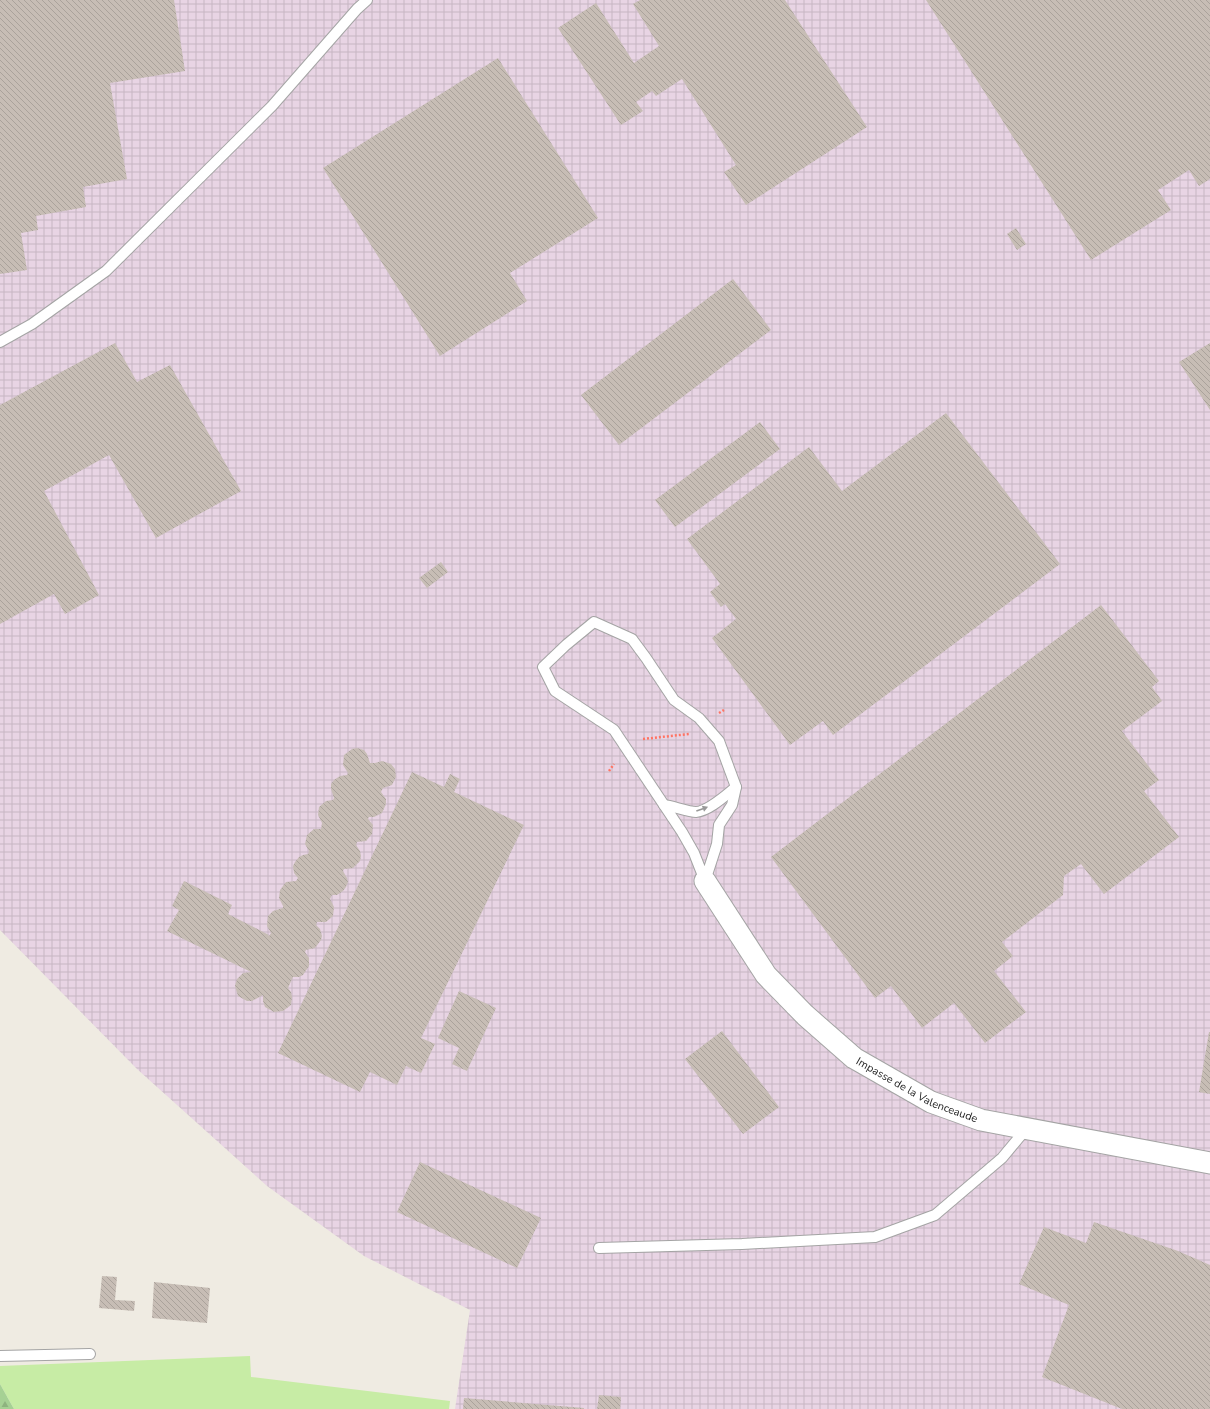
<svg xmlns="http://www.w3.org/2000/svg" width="1210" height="1409" viewBox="0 0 1210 1409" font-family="'Nunito Sans',sans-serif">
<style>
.industrial{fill:url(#industrial-grid)}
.grass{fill:#c7eca5}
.forest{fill:url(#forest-firs)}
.building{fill:url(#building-back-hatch)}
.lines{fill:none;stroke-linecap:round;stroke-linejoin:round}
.lane-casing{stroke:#a4a4a4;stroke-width:12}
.street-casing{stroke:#a4a4a4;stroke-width:23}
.path{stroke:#ff7463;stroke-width:2.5;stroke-dasharray:2 2;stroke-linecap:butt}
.lane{stroke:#fff;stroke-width:10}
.street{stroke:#fff;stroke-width:21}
.oneway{fill:#999}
.labels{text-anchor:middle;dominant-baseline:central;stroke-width:4;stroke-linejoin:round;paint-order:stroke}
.street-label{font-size:11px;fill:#1d1d1d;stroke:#fff}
</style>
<defs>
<pattern id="industrial-grid" width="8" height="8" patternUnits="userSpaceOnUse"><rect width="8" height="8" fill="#e8d4e4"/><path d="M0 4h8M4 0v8" fill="none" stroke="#c7b6c3"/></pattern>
<pattern id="forest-firs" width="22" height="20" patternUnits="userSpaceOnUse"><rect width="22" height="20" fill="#a6d194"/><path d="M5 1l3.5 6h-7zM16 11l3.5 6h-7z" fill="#8eb37f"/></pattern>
<pattern id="building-back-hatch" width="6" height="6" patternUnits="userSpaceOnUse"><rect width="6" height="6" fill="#c7bdb5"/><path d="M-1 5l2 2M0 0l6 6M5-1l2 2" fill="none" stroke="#aaa29b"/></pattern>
</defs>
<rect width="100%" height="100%" fill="#efebe2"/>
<polygon class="industrial" points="0,0 1210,0 1210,1409 455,1409 470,1310 364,1256 267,1186 137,1069 0,930"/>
<polygon class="grass" points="250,1356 251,1377 450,1401 449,1409 14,1409 0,1384 0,1366"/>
<polygon class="forest" points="0,1384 14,1409 0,1409"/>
<g class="building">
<polygon points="0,0 174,0 185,71 110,83 127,179 83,187 86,207 36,216 38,230 21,233 27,270 0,274"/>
<polygon points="640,0 785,0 867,127 746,205 724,172 736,165 682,79 656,96 652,91 636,102 643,111 621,125 558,28 596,3 634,63 659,46 633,4"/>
<polygon points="926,0 1210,0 1210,179 1199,186 1189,170 1158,190 1171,210 1091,260"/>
<polygon points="498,58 598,218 510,273 527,301 440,356 323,168"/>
<polygon points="1016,228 1026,244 1017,250 1007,234"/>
<polygon points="733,279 771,330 619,445 581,395"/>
<polygon points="115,343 137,382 170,365 241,491 156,538 109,455 44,491 99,595 65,614 54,594 0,624 0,405"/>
<polygon points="1210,343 1210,410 1179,362"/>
<polygon points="946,413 1060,564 833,735 823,721 790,745 712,638 736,619 725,604 721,607 710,592 720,584 687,539 809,447 842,491"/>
<polygon points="760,422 780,449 675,527 655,500"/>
<polygon points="441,562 448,572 427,588 419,578"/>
<polygon points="1101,605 1159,681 1152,687 1162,701 1122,731 1159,780 1144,791 1179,837 1104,894 1081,864 1064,876 1063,895 1002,942 1013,956 994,971 1026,1012 985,1043 954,1003 922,1028 891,986 875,998 771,857"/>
<polygon points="357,748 364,750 367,754 370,763 375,763 382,761 391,764 395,769 396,777 392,785 383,788 381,792 386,799 386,804 382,813 374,817 369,817 368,819 373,825 372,834 366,841 357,842 356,845 360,851 361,856 360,861 353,868 344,869 343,871 347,878 348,882 346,887 343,891 337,895 332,895 330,899 334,907 333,916 326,922 317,922 316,925 320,929 322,936 321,940 315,948 306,950 305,952 309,958 309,966 303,975 299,977 293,977 288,988 291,992 292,997 291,1005 283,1011 274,1012 265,1007 263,1001 263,995 252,1001 247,1001 238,996 235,986 237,979 243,973 251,972 167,931 179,910 172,906 184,881 232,905 228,914 269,935 268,936 269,936 271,933 267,926 268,916 273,911 283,908 283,906 279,898 280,890 286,882 296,881 298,878 294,873 293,866 295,862 299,857 303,855 308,854 309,851 305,844 307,835 314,829 321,829 322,823 318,815 319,807 326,801 333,800 334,798 331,789 331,784 334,780 340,776 347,775 348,773 343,765 344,755 352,749"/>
<polygon points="412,772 444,787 450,774 460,779 454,792 524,825 421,1038 435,1044 421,1073 406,1066 397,1085 370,1072 360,1092 278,1053"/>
<polygon points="459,991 496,1008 467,1071 452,1064 459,1048 438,1038"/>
<polygon points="722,1031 779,1107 743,1134 685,1059"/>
<polygon points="1209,1032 1210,1032 1210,1094 1199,1092"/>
<polygon points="420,1162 541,1218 517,1268 397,1212"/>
<polygon points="1094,1222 1178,1251 1210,1265 1210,1409 1122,1409 1042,1377 1069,1305 1019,1284 1044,1227 1086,1243"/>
<polygon points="102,1276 117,1277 115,1300 135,1301 134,1311 99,1308"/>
<polygon points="154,1282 210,1288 207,1323 152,1318"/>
<polygon points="599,1395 621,1397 620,1409 597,1409"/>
<polygon points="464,1398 584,1408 584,1409 463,1409"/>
</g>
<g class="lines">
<g class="lane-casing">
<g id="lane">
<polyline points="0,342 32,324 106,271 272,106 357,9 367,0"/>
<polygon points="594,622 632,639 646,658 674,700 699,718 719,741 736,787 732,805 719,825 717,844 705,881 694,853 682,832 614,730 555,691 543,667 566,645"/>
<path d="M664,805c8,1 25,7 32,7 13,-1 30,-17 40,-25"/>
<polyline points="599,1248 742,1244 875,1237 935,1215 1002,1158 1027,1128"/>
<polyline points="0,1356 90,1354"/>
</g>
</g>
<g class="street-casing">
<g id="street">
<path id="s1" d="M705,881l61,94 39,40 49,43 77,44 50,18 229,43"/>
</g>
</g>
<g class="path">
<polyline points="719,713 724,710"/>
<polyline points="643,739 689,734"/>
<polyline points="609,771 614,764"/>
</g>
<use href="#lane" class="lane"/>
<use href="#street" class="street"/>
</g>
<defs><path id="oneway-solid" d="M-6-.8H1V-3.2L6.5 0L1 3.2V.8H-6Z"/></defs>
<use class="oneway" href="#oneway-solid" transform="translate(702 809) rotate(-20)"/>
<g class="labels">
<g class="street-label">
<text stroke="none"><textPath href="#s1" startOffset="304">Impasse de la Valenceaude</textPath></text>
</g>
</g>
</svg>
